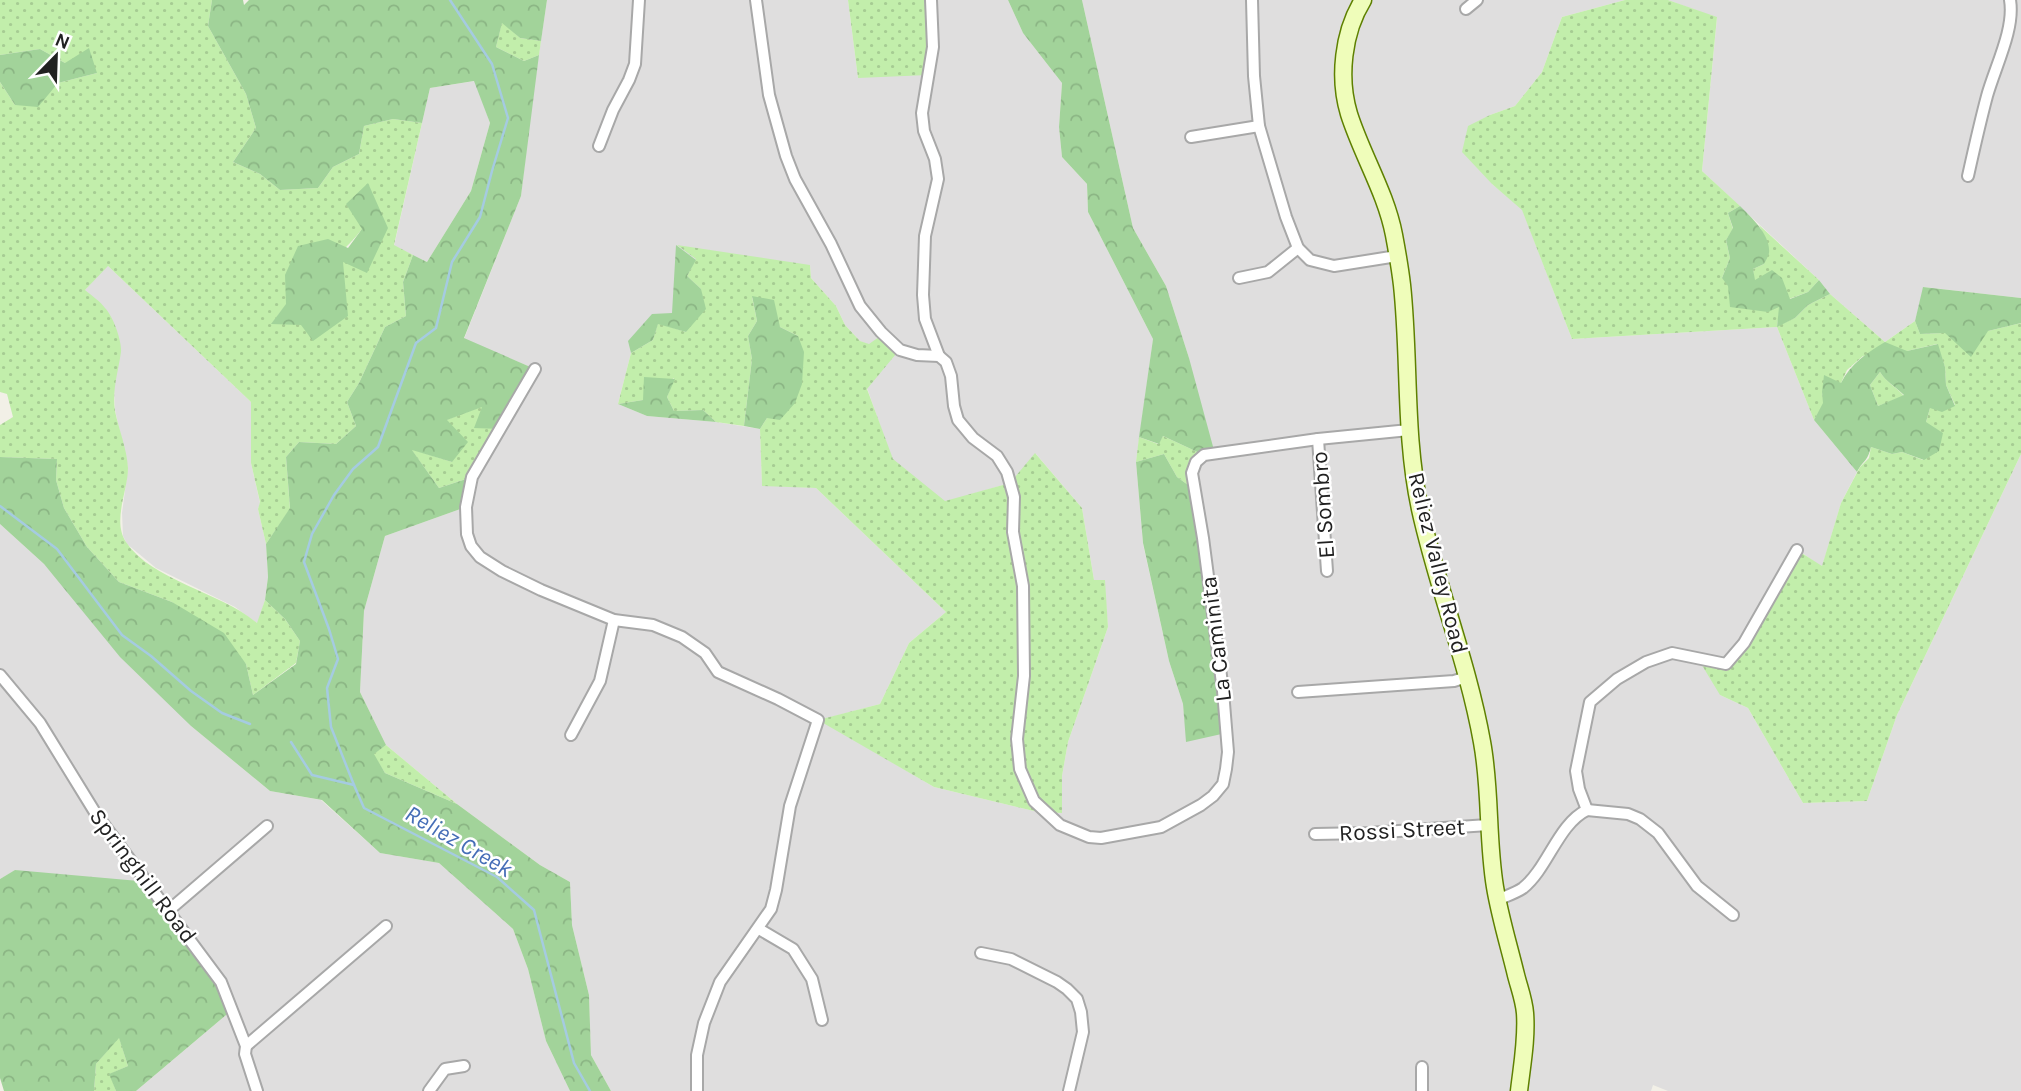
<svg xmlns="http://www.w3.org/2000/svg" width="2021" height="1091" viewBox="0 0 2021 1091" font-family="Karla,sans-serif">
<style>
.residential{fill:#dfdede;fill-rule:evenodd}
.grass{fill:url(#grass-dots);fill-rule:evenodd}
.forest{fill:url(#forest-crowns);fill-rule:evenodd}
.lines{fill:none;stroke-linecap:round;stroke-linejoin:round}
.stream{stroke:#a5cbe1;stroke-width:2.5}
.minor-casing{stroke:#a8a8a8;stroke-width:14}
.secondary-casing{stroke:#5e8000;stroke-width:19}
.minor{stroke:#fff;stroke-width:10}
.secondary{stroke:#effdba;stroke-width:16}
.labels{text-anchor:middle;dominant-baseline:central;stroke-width:5;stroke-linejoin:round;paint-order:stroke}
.street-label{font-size:23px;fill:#212121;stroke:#fff}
.water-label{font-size:24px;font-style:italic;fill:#466eb7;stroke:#fff}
</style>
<defs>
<pattern id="grass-dots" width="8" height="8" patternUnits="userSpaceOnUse" patternTransform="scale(1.75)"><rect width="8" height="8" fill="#c2eeab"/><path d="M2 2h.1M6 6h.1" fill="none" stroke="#a6cc93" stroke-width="1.8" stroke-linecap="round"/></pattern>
<pattern id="forest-crowns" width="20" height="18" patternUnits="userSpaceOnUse" patternTransform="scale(1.75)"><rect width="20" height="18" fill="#a2d39a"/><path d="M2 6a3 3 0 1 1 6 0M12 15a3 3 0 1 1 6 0" fill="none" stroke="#8bb584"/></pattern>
</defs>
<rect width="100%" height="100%" fill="#f2f0e7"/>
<g class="residential">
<path d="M547,0h301l10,78 73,-78h77l15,33 39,50 -3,44 3,30 25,27 1,28 65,127 -17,123 7,82 26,117 14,43 4,38 5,-269 -3,-115 -23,-72 -33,-58 -51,-228h543l-63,17 -20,55 -27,34 -25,9 2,69 30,25 50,130 205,-12 37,93 43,52 -16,31 -19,64 -24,-17 -78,145 28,13 55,95 64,-2 30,-86 124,-261v637h-353l-15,-6 -2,6h-1040l-20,-36 -2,-60 -17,-70 -2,-43 -30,-17 -83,-61 -71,-59 -26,-53 4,-81 21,-75 81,-29 6,-30 63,-108 -71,-30 57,-143 11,-96zM810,265l1,13 25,28 9,19 15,16 9,4 -2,43 25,71 53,43 65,-19 26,-29 46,54 12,72h10l4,47 -40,115 -6,34v37l-24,-1 -104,-25 -114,-67 60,-16 29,-61 37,-31 -130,-124 -54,-3 -2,-56 -44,-7 -69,-6 -29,-12 13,-51 -2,-12 43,-27z"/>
<polygon points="1668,0 2021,0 2021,298 1924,287 1915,321 1885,342 1830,294 1819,280 1702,171 1717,18"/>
<polygon points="475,81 490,123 471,191 427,262 394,246 430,88"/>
<polygon points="107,265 251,402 251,463 260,503 258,509 266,544 268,577 265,600 258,624 235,607 156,568 127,544 123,536 122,513 128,468 115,410 114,388 117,370 85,290"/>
<polygon points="0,524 44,564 191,726 270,791 321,800 380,853 439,863 513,929 528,969 546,1041 570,1091 136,1091 232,1010 16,870 0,879"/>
</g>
<g class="grass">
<path d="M0,0h212l-4,26 38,68 10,34 -23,34 27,12 20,16 38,-2 15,-21 26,-13 5,-28 29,-7 29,4 -28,122 19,10 -10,27 3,34 -21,11 -26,56 -12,19 9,24 -20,18 -37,-2 -13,15 4,52 -24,35 -8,-35 2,-7 -9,-39v-61l-143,-136 -23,24c7,6 15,11 20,18 8,8 17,33 16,44 -3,21 -9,38 -6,59 4,19 12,38 13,57 0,23 -16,53 -2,74 26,39 95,50 131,81l8,-23 20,19 15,22 -4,22 -43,32 -7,-31 -74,-62 -53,-20 -32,-35 -23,-39 -8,-28 1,-21 -57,-2v-32l13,-8 -6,-23 -7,-2v-310l15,23 43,-22 39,-10 -32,-10 -25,-14 -40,6zM362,229l-19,33 -71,62c23,-37 63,-60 90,-95z"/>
<polygon points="848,0 931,0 928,75 858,78"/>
<polygon points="1625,0 1668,0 1717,17 1702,171 1740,206 1728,213 1733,229 1726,240 1730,258 1722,278 1780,307 1777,326 1795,318 1808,305 1830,294 1885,342 1915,321 1920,334 1988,331 2021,323 2021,454 1897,715 1867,801 1803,803 1748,708 1720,695 1697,657 1726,664 1797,550 1822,566 1841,503 1860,467 1869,458 1871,447 1892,454 1902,452 1923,460 1926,422 1930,408 1955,405 1946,385 1945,367 1937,344 1907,351 1863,356 1847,370 1841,383 1822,392 1824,403 1814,420 1777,327 1572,339 1522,210 1492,184 1462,152 1468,126 1490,115 1515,106 1542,72 1562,17"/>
<polygon points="502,22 520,38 541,41 539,55 524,61 496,47"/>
<polygon points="1759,225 1819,280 1808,292 1789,299 1754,280 1753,269 1764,264 1766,240"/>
<polygon points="677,245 810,265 811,278 836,306 845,325 860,341 869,344 879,337 896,354 867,389 893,459 945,501 1010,483 1035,453 1082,508 1094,580 1105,580 1108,627 1068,742 1062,776 1062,813 1038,812 934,787 818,720 880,704 909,643 946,612 816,488 762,486 760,429 767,418 798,336 780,327 752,297 757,321 748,336 752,359 744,426 716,422 703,410 674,411 667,397 674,378 643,400 618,404 631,353 653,340 658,323 686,332 701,289 687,276 696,259"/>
<path d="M1880,372c6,10 16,15 24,24l-26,10 -8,-21z"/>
<polygon points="483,406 500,429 472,477 439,488 411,449 452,462 446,420"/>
<polygon points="1163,436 1204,455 1196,462 1195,490 1177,477 1164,454 1136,462 1139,437 1158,444"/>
<polygon points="386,745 457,804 385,773 373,754"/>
<polygon points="119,1037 128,1066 110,1074 116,1091 94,1091 96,1064"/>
</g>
<g class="forest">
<polygon points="212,0 243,0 244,5 249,0 547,0 541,41 520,38 502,23 496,47 524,61 539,55 521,196 464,338 535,369 500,429 474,428 482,407 447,420 468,442 452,462 412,450 439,488 472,477 466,507 385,536 364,611 360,692 386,745 374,754 385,773 457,804 540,865 570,882 572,925 589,995 591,1055 611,1091 570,1091 546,1041 528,969 513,929 439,863 380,853 322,800 270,791 191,726 120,657 44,564 0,524 0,457 57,459 56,480 64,508 87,547 119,582 172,602 224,633 246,664 253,695 296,664 300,641 285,619 265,600 268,577 266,544 290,508 286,457 299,442 336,444 356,426 347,402 359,383 385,327 406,316 403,282 413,255 427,262 471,191 490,123 474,81 430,88 422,123 393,119 364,126 359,154 333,167 318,188 280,190 260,174 233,162 256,128 246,94 208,26"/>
<polygon points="1008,0 1082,0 1133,228 1166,286 1189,358 1215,454 1204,455 1163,436 1159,444 1139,437 1153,339 1088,212 1087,184 1062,157 1059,127 1062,83 1023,33"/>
<polygon points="89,48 97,73 58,83 38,107 15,105 0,82 0,55 40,49 65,63"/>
<polygon points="368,183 388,228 367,273 343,262 348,316 313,341 301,325 271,324 286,304 285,275 298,246 328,239 348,248 362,229 346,204"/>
<path d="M1740,206c11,11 31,29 29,47 -1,4 -3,7 -5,11l-11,5 2,11 17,-10 10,8 8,21 18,-7 11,-12 11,14 -22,11 -13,13 -18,9 2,-20 -11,5 -38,-5 -2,-21 -6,-8 8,-20 -4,-18 7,-12 -5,-15z"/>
<polygon points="676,245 696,260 687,276 701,289 706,309 686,332 658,324 653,340 631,353 628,341 652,314 672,313"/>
<polygon points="1923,287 2021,298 2021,323 1988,331 1971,357 1945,333 1920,334 1915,321"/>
<polygon points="752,296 774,300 780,327 798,336 804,352 802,384 795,403 780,420 767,418 760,429 744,426 752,359 748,336 757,321"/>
<path d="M1885,342l22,9 31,-7 7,23 1,18 9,21 -13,6 -12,-4 -4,14 17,11 -4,18 -15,9 -22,-8 -10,2 -21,-7c-4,16 -8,13 -14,25l-43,-52 9,-17 -1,-11 2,-17 17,8c10,-20 26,-30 44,-41zM1880,372c6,10 16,15 24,23l-26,11 -8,-21z"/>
<polygon points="644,377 675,379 667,397 674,411 703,410 716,422 647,416 618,404 643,400"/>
<polygon points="1164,454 1177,477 1195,490 1226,733 1186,742 1183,704 1169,661 1143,543 1136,462"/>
<polygon points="15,870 150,882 209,964 232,1010 136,1091 116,1091 109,1074 128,1066 119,1038 96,1064 94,1091 4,1091 0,1078 0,879"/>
</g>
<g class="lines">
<g class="stream">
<polyline points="0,506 57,549 122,635 151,656 191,691 222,713 250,724"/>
<polyline points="291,742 312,775 354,785 364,808 497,877 534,910 574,1063 590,1091"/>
<polyline points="354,785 331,727 327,688 338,659 329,629 304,562 312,534 334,495 353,469 378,447 416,343 436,328 452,262 480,217 492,171 508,118 492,64 450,0"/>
</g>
<g class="minor-casing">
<g id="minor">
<polyline points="756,0 769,95 786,156 795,179 831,244 860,306 881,332 900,350 917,355 939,356 946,362 951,376 954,406 958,420 973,438 997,456 1007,472 1014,497 1013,532 1023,586 1024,676 1017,739 1020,769 1034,801 1060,825 1089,837 1101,838 1161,827 1201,805 1213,796 1223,784 1226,769 1228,752 1223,691 1203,538 1192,473 1196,462 1204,455 1318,439 1409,430"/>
<polyline points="931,0 933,47 922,113 924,131 935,159 938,179 925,236 923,295 925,319 939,356"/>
<polyline points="1252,0 1254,76 1259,126 1286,217 1298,248 1310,260 1334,266 1397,256"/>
<polyline points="1466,9 1477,0"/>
<polyline points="1191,137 1259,126"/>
<polyline points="599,146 613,110 629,80 635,64 639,0"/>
<path d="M1968,176c6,-27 12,-54 19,-80 8,-29 28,-67 23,-96"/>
<polyline points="1239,278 1268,272 1298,248"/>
<polyline points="535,369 472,477 466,507 467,534 471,546 480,557 502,571 541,590 614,620 653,625 682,637 705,653 718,672 778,699 818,720 790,806 776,890 771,909 720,982 704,1023 697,1055 697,1091"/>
<polyline points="1318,439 1327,571"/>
<polyline points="0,675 40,723 96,814 221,982 246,1046 245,1054 257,1091"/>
<polyline points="1298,692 1454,681 1467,677"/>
<polyline points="571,735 600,681 614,620"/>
<polyline points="1587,810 1579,789 1576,771 1590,702 1617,679 1646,662 1672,653 1726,664 1744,643 1797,550"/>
<polyline points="1587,810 1628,814 1640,819 1658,833 1697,886 1733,915"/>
<polyline points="1315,834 1369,833 1488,825"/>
<path d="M1497,900c9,-4 19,-7 26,-12 25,-20 35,-64 64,-78"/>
<polyline points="168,911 267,826"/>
<polyline points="759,929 793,949 812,979 822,1020"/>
<polyline points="981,953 1011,959 1057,982 1067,989 1077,999 1081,1012 1083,1032 1069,1091"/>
<polyline points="246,1046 386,926"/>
<polyline points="429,1091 445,1069 464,1066"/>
<polyline points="1422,1091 1422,1067"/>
</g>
</g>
<g class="secondary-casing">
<path id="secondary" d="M1363,0c-20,32 -25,78 -14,114 13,41 37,79 45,121 3,16 6,33 8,50 8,74 2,150 18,224 17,78 48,154 62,233 9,48 5,97 13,145 5,30 14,59 21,88 3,12 8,25 9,38 2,26 -3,52 -6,78"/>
</g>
<use href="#minor" class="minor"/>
<use href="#secondary" class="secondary"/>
</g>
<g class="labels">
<g class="street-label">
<text transform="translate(1323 505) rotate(-94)">El Sombro</text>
<text transform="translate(1438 563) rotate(76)">Reliez Valley Road</text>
<text transform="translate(1216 639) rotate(-97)">La Caminita</text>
<text transform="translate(1402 830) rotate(-3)">Rossi Street</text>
<text transform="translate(143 876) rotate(53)">Springhill Road</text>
</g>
<g class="water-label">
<text transform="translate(459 841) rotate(30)">Reliez Creek</text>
</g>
</g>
<g transform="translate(56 56) rotate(23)" stroke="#ffffff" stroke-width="5" paint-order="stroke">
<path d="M0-5L12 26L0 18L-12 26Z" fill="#212121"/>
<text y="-10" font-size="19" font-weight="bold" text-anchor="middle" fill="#212121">N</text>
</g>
</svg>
